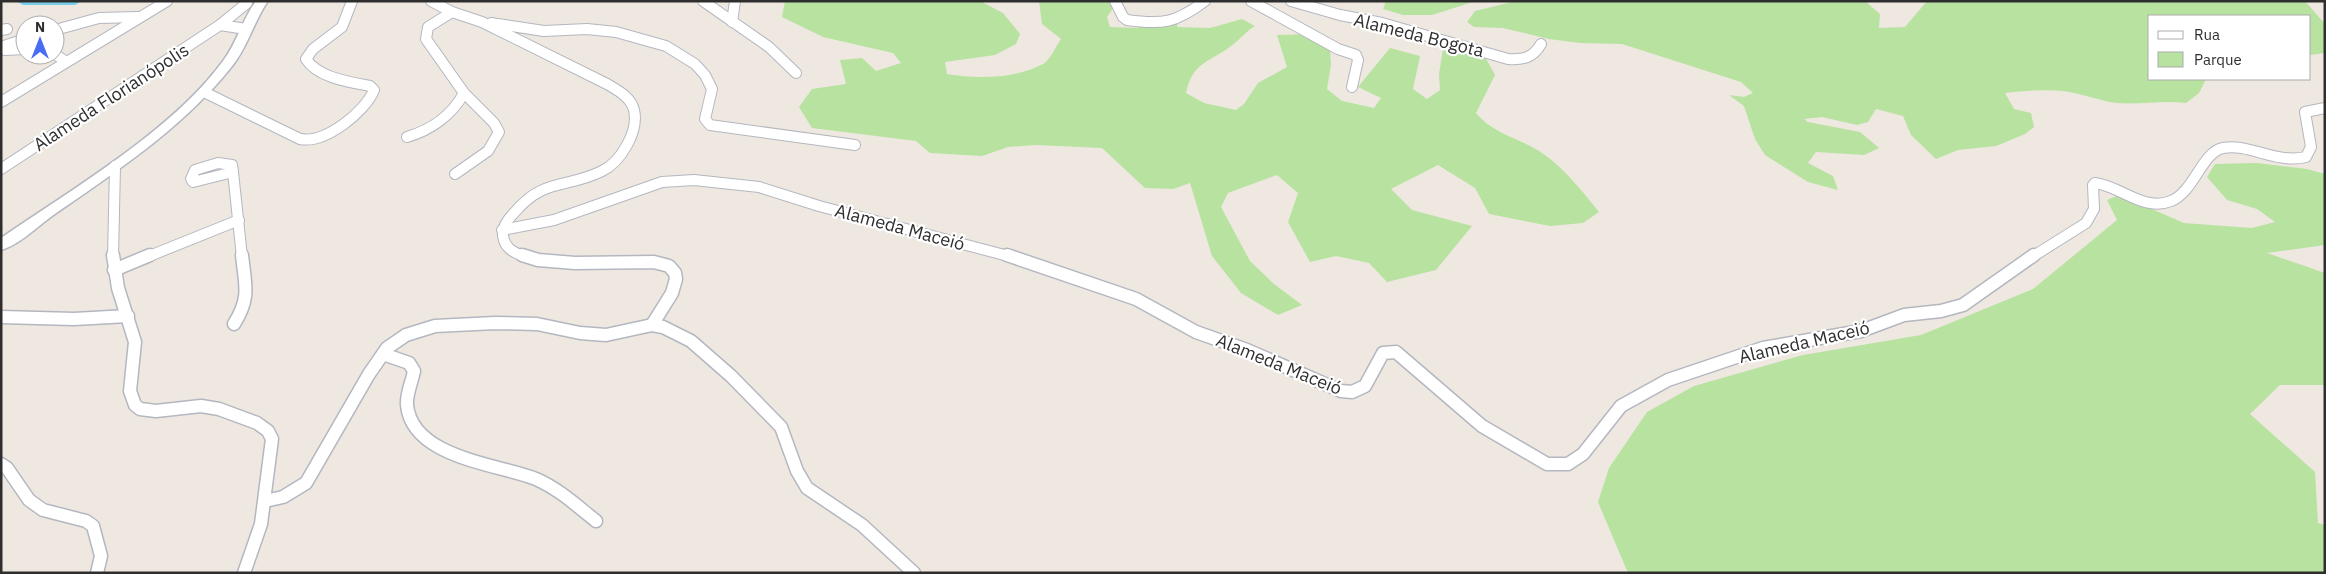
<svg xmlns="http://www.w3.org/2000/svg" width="2326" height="574" viewBox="0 0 2326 574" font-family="'IBM Plex Sans',sans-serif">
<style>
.green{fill:#b8e2a0}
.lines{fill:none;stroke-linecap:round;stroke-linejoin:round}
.river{fill:#79cfeb;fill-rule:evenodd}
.minor-far1-casing{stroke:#b4b7c0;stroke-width:12}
.minor-casing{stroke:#b4b7c0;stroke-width:15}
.tertiary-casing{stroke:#b4b7c0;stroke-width:3}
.minor-far1{stroke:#fff;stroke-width:10}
.minor{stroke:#fff;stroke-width:12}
.tertiary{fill:#fff;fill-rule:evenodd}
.labels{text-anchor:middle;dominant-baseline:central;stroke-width:4.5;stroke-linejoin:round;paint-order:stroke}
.street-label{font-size:18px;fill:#2e2e2e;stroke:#fff}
</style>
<rect width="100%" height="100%" fill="#eee8e1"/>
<g class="green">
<path d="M785,1h195l23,12 17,21 -4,10 -21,11 -50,7 2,12c30,5 68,5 96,-10 7,-4 13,-18 18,-25l-19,-15 -3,-23h79l-11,16 3,10 26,1 43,-11 -2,10 33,1 32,-9 13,7c-9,5 -15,14 -24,20 -22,17 -38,15 -45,47l18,10 32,7 8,-6 14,-21 29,-16 -10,-32 38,-1 15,15 1,16 -4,24 15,12 32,7 7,-10 -23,-11 32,-39 30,8 -7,33 14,10 13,-9 -1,-16 4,-25 41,6 11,20 -19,38c16,20 42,25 63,38 23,14 43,40 60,61l-16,11 -33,3 -61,-12 -14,-26 -37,-23 -47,24 21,21 60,16 -36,44 -49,12 -18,-19 -33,-7 -26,6 -22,-40 10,-29 -21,-18 -49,18 -7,14 29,54 24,23 28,21 -24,10 -37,-22 -29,-37 -22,-73 -17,6 -28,-1 -43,-40 -66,-3 -28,2 -26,9 -52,-3 -14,-12 -104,-13 -13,-21 13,-18 34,-5 -6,-24 22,-2 14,13 25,-8 -8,-10 -70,-16 -41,-20z"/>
<polygon points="1386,1 1476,1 1432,15 1403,15 1383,9"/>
<path d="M1516,1h349l15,13 -1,14 26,-1 22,-26h378l20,23v29l-15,2v-39h-160v63h56l-7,14 -13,10c-23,-3 -46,2 -69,0 -18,-2 -36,-10 -54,-12 -19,-2 -39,0 -58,2l9,16 17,4 3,14 -9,7 -29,12 -38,4 -22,9 -25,-24 -8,-19 -27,-7 -8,13 -11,3 -35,-8 -18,2 4,3 52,10 19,16 -15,7 -48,-3 -8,11 25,13 5,14 -30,-8 -43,-27 -10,-16 -11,-33 -15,-11 15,2 9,-4 -12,-11 -119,-38 -42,-1 -31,-4 -46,-11 -29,-1 -7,-5 8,-11z"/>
<polygon points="2257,163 2307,169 2325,174 2325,245 2267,253 2325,273 2325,385 2280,385 2250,414 2315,472 2318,523 2325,525 2325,573 1628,573 1598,502 1609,468 1647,412 1694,386 1803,355 1921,335 2033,289 2117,220 2107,200 2119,195 2184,223 2252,228 2275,222 2257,209 2227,200 2207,177 2215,164"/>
</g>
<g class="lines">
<polygon class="river" points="16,1 82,1 75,5 23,5"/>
<g class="minor-far1-casing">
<g id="minor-far1">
<path d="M431,1l21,11 30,10 125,62c10,6 24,13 27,26 5,21 -13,52 -32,61 -36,18 -58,6 -88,42 -6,6 -12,14 -11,23 2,13 11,17 24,21"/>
<polyline points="703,1 769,47 796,73"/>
<path d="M1115,1l8,16 4,3c35,5 49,3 78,-19"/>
<polyline points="1251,1 1338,49 1356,55 1358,60 1352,87"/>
<path d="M1291,1l49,14 42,8 126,36c15,1 25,-1 33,-15"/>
<polyline points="452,12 428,27 426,39 464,93 494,123 499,132 488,151 455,174"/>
<polyline points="732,22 735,1"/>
<polyline points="491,23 544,31 587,29 616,32 666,46 695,64 705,75 712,89 705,119 710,125 855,145"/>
<polyline points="220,25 246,29"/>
<polyline points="1,30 7,29"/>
<polyline points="55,30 99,18 139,17"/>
<polyline points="1,47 25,39"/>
<polyline points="5,50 25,49"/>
<polyline points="55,54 66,62"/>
<path d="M204,92l96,47c25,5 65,-27 74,-49l-4,-4c-20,-4 -52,-8 -64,-27l7,-10 29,-22 10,-26"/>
<polyline points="1,102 167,1"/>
<path d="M407,137c24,-7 45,-22 57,-44"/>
<polygon points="218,163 232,165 233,172 193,182 191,179 195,170"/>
<polyline points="1,169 220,25 247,3"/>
<polyline points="233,172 242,257"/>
<polyline points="502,230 554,220 662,182 694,180 759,187 819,206 1012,257"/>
<polyline points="113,257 115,166"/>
<polyline points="147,257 239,220"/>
<path d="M2032,257l54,-34 8,-14 -1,-24 2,-2c26,3 48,29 76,18 23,-9 31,-49 52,-53 27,-5 51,16 83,9l5,-10 -6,-35 20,-4"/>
</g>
</g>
<g class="minor-casing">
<g id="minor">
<polyline points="113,255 118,288 135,342 130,391 135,405 140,409 156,411 201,406 219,409 257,423 268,431 272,439 261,524 244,573"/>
<polyline points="522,255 538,260 575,263 654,262 669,266 675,273 676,279 672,293 652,325"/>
<polyline points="1007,255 1136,299 1196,332 1247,350 1341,391 1352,392 1365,386 1383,353 1396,352 1482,426 1547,464 1568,464 1583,454 1621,406 1668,380 1763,348 1861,331 1904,315 1941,311 1963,305 2034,255"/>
<polyline points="114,270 150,255"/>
<polyline points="1,317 74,319 128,316"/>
<path d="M234,324c17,-27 11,-39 8,-69"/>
<path d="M383,354l26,9 5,8c-2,11 -8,23 -7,34 5,53 91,59 129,74 23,10 41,27 60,42"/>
<polyline points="1,464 7,468 29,500 43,510 86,521 93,526 101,556 97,573"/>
<polyline points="265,501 283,497 306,483 369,374 387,348 406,335 435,326 495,323 537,324 580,333 606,335 652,325 663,327 691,341 731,376 781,427 797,471 807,488 862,525 914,573"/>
</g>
</g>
<g class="tertiary-casing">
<path id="tertiary" d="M256,1h12c-14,20 -20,45 -35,64 -49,62 -116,106 -181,151 -15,11 -33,29 -51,34v-12c71,-49 172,-108 222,-177 14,-18 19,-41 33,-60z"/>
</g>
<use href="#minor-far1" class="minor-far1"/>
<use href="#minor" class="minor"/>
<use href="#tertiary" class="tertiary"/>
</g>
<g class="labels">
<g class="street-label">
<text transform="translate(1419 35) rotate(14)">Alameda Bogota</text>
<text transform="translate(111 97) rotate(-33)">Alameda Florianópolis</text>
<text transform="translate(900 227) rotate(15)">Alameda Maceió</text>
<text transform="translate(1804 342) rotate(-13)">Alameda Maceió</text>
<text transform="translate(1279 364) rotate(22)">Alameda Maceió</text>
</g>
</g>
<rect width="2326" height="574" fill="none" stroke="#2e2e2e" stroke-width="5"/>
<rect x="2148" y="15" width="162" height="65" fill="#ffffff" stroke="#ababab"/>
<rect x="2158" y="31" width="25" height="8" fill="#ffffff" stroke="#ababab"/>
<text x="2194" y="40" font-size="15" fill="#2e2e2e">Rua</text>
<rect x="2158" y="52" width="25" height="15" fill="#b8e2a0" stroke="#ababab"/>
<text x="2194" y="65" font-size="15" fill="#2e2e2e">Parque</text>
<g transform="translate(40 40)"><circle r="24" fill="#ffffff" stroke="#ababab"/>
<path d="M0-4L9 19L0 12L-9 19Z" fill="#496cf4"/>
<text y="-8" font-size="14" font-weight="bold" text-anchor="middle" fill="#2e2e2e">N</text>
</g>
</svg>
